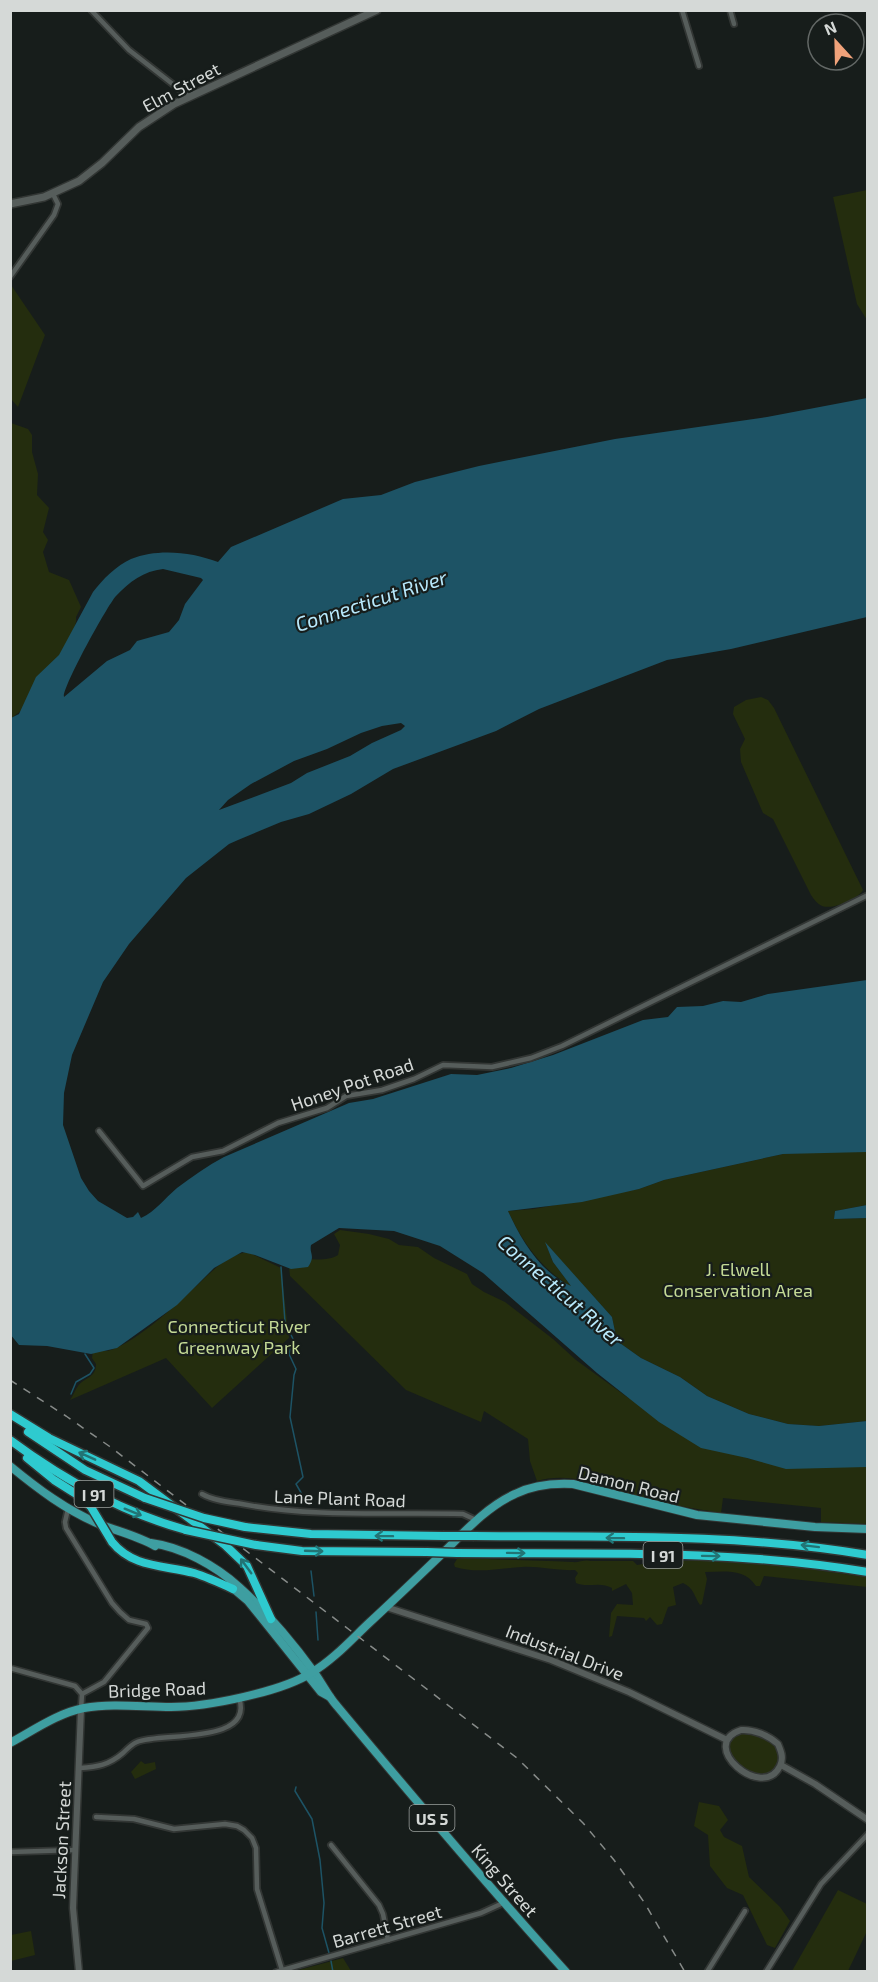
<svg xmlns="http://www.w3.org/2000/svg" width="878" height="1982" viewBox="0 0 878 1982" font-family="'Exo 2',sans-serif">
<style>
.green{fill:#242d0e}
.water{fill:#1d5365;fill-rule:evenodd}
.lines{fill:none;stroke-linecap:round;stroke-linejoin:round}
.stream{stroke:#1d5365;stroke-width:1.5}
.minor-casing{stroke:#323634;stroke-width:8}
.tertiary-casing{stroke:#323634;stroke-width:9}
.secondary-casing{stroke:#323634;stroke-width:10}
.primary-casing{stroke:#323634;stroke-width:10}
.motorway-casing{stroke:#323634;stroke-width:11}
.minor{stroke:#565d5b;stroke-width:4.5}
.tertiary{stroke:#565d5b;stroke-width:6}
.secondary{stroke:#565d5b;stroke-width:7}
.primary{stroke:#3e9ea1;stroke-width:8}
.motorway{stroke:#2ecacf;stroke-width:8}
.rail{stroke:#878b89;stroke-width:1.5;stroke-dasharray:8 8;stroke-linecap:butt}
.motorway-bridge-casing{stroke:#323634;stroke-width:11;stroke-linecap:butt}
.motorway-bridge{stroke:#2ecacf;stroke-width:8}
.oneway{stroke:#227475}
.labels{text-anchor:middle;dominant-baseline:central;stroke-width:4.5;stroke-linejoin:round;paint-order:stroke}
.shield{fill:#171d1b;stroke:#9ca19f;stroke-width:1.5}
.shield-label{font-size:16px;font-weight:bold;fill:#d5d9d7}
.street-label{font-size:18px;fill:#d5d9d7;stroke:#171d1b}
.park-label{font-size:18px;fill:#c4da96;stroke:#171d1b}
.water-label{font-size:20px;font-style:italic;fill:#b8e9fc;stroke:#171d1b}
</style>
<rect width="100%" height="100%" fill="#171d1b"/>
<g class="green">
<polygon points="867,190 868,190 867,320 857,304 833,197"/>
<polygon points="11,285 45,335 18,407 11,399"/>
<polygon points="11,423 28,429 32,435 32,452 38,474 37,495 49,508 43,532 48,540 43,552 49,572 69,580 81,607 76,617 76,622 66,653 33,702 14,716 11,731"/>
<path d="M761,697l7,3 6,8 89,182c-5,9 -30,20 -41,16 -4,-2 -8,-6 -11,-11l-38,-76 -10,-6 -22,-51 -1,-13 5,-10 -12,-25 1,-7 12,-7z"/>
<path d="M819,1152h48v53l-32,6 -1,8 33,-1v203l-48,5 -31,-2 -39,-10 -42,-18 -27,-19 -39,-19 -24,-17 -5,-24 -66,-73 7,18 19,25c-30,-17 -50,-45 -64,-76l26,-2 105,-20 25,-9 119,-26z"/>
<path d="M340,1230l29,4 20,5 10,6 19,2 16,11 33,16 5,10 12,8 21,10 48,37 23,21 51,37 102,55 21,7 18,3 99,3v59l-46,-2v-14l-98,-10 -2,15c-22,-4 -44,-7 -65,-12 -38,-8 -80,-32 -119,-20l-7,-20 -2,-22 -44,-28 -3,11 -75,-32 -116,-114 -2,-19c15,1 37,6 50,-2l2,-10 -6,-11z"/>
<path d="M248,1252l33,16 8,70 -77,70 -46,-50 -96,42c3,-4 5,-10 8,-14 7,-9 18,-8 18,-22l-4,-6 1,-7c4,0 9,0 14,0 25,-5 68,-45 87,-63 16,-14 31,-33 54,-36z"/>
<path d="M464,1558c36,2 72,2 108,4 7,1 12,-3 19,-1h42l4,4 24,-4 82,-1 124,17v10l-103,-11 -4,10h-4c-12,-18 -32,-14 -51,-14l2,7 -5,25 -2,1c-6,-9 -6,-17 -17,-22l-10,4 3,18 -8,2 -6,17 -5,1 -7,-8 -4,4 -2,-3 -27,-2 -5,20 -3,1 2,-24 6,-9 16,1 -1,-12 -6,-9 -14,7v-3c-11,-7 -25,0 -36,-5l-1,-5 3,-5 -3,-3c-18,1 -35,-4 -53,-3 -22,1 -45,7 -67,0l-1,-3 3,-5z"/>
<path d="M747,1731c9,4 23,7 29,16 9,14 -4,31 -19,27 -9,-1 -18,-9 -25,-14l-5,-14 7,-11z"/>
<polygon points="141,1761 145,1764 155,1762 156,1769 135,1779 131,1772"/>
<polygon points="699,1802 719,1806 728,1820 720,1830 724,1837 742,1846 749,1877 780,1907 790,1921 775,1948 767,1945 743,1895 727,1888 710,1866 708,1835 694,1826"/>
<polygon points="838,1890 867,1904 867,1931 848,1971 792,1971"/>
<polygon points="31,1931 35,1955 11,1961 11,1935"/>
<polygon points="343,1958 351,1971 295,1971"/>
</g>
<g class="water">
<path d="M867,398v219l-136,32 -64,11 -128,49 -43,22 -103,38 -42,25 -42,20 -28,8 -43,18 -9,4 -43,34 -57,66 -26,38 -31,73 -8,38 -1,32 18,53 8,13 9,10 29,17 6,-1 5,-5 3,6c15,-7 23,-19 36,-30 15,-11 30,-22 47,-31l125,-54 24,-4 78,-25 26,1 34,-7 42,-13 90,-35 25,-3 9,-10 26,-1 20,-5 18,1 27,-8 99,-14v172l-84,2 -119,26 -25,9 -57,13 -74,9c13,29 33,62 63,75l-18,-24 -8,-20 67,75 5,24 24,17 39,19 27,19 42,18 39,10 31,2 48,-5v46l-81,2 -39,-11 -46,-10 -42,-26 -62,-49 -114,-100 -43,-27 -46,-15 -55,-3 -28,17c-2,9 5,10 -3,22l-17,2 -36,-14 -13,-3 -28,16 -37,37 -60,43 -26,6 -44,-8 -28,-1 -9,-11 1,-616 8,-4 17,-37 23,-22 34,-63c9,-12 24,-27 38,-33 27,-11 61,-7 87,3l13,-15 112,-48 38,-4 34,-13 64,-16 136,-27 152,-22zM163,569l38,9 2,2 -18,24 -6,16 -10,12 -32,9 -7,9 -23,11 -43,36c-2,-9 43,-91 52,-101 13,-14 28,-25 47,-27zM401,723l4,3 -4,4 -29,13 -22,13 -43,17 -16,10 -72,27 9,-10 23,-16 43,-23 33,-12 34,-16 21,-7z"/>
<polygon points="867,1205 867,1218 834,1219 835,1211"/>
</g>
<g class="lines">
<g class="stream">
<polyline points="281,1267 285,1322 293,1339 289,1354 296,1369 294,1375 290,1417 303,1477 296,1484 307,1503"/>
<polyline points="71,1394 76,1382 90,1374 94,1368 85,1354"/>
<polyline points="311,1571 314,1596"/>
<polyline points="316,1612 318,1640"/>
<polyline points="296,1787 295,1791 312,1819 320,1860 324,1903 322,1928 329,1953"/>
<polyline points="331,1961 333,1972"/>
</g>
<g class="minor-casing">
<g id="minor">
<polyline points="91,10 129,50 188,96"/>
<polyline points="682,10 699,66"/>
<polyline points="730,10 734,24"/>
<polyline points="10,277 54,215 58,204 53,194"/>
<polyline points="99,1131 143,1186 192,1157 223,1151 278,1123 327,1108 346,1096 382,1090 414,1079 443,1065 492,1067 531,1058 562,1046 868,895"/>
<path d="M202,1494c12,7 27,8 40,10 73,14 147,8 221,10l13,6"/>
<polyline points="68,1509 65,1522 66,1528 112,1603 120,1612 129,1620 146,1624 148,1628 104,1682 82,1694"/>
<polyline points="10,1668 75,1686 82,1694 81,1709"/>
<path d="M80,1768c17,-1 29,-3 43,-15 4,-4 9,-9 14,-11 23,-10 118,3 102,-44"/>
<polyline points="96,1817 134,1819 174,1829 225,1824 237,1826 244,1830 252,1838 256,1848 257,1889 282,1970"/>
<polyline points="331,1845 379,1905 383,1914 388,1940"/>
<polyline points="10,1852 75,1850"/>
<polyline points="276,1972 481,1913 503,1903"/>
<polyline points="707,1972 745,1911"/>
<polyline points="766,1972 821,1884 868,1834"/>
</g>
</g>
<g class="tertiary-casing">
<g id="tertiary">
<polyline points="386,1607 551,1660 629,1692 727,1740"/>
<path d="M741,1730c12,-1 27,5 37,14 3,7 6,14 2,22 -17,36 -84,-21 -39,-36z"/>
<polyline points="781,1765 815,1784 868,1820"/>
<polyline points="79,1972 73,1908 81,1709"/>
</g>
</g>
<g class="secondary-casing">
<polyline id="secondary" points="10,204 44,197 79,181 102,163 139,127 174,104 377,10"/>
</g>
<g class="primary-casing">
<g id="primary">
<path d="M10,1466c28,23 56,44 89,58 18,7 39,12 56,22"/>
<path d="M151,1543c31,4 65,23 88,44 28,25 53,55 75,85 8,11 14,24 23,34 75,90 150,179 229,266"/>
<polyline points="229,1585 248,1601 321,1692 330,1697"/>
<path d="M10,1743c24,-13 48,-30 74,-35 28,-5 59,-1 87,-1 35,0 110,-15 140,-34 22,-13 40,-33 58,-50 26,-24 51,-48 76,-72 21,-21 43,-45 70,-57 18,-9 39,-11 58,-10l124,31 118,12 53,2"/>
</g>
</g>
<g class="motorway-casing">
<g id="motorway">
<polyline points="10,1414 49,1438 139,1481 225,1545 247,1566 271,1619"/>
<polyline points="28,1432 85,1470 145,1498"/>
<path d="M10,1440c54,40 111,72 176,90"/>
<polyline points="27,1458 54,1480 81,1497 91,1507"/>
<polyline points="245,1527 311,1534 443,1536"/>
<path d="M474,1536c131,1 264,-3 394,19"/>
<path d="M112,1542c21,26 52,23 82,31 13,4 26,10 39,16"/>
<polyline points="256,1545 302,1551 427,1552"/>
<path d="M457,1553c137,1 275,-4 411,19"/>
</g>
</g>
<use href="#minor" class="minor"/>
<use href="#tertiary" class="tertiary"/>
<use href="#secondary" class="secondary"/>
<use href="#primary" class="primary"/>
<use href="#motorway" class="motorway"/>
<polyline class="rail" points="10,1380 66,1416 109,1446 517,1758 583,1823 614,1860 644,1902 685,1972"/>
<g class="motorway-bridge-casing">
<g id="motorway-bridge">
<polyline points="145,1498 204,1518 245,1527"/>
<polyline points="91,1507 112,1542"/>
<polyline points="186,1530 256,1545"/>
<polyline points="443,1536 474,1536"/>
<polyline points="427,1552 457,1553"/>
</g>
</g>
<use href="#motorway-bridge" class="motorway-bridge"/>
</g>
<defs><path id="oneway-shaft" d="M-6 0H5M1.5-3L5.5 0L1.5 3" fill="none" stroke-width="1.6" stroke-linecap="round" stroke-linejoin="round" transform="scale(1.5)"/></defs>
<g class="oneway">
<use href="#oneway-shaft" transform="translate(87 1456) rotate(-156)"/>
<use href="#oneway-shaft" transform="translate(133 1512) rotate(22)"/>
<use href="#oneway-shaft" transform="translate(384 1536) rotate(-179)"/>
<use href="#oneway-shaft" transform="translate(615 1538) rotate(-179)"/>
<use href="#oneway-shaft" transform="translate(810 1546) rotate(-173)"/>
<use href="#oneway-shaft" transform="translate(314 1551) rotate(2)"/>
<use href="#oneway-shaft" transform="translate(516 1553) rotate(1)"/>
<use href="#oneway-shaft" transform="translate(711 1556) rotate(1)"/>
<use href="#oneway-shaft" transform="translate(246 1566) rotate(-126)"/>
</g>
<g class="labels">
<g class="shield">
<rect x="74.5" y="1481" width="39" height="26" rx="4.5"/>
<rect x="643.5" y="1542" width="39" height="26" rx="4.5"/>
<rect x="409.5" y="1805" width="45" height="26" rx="4.5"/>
</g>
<g class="shield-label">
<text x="94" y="1494">I 91</text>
<text x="663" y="1555">I 91</text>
<text x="432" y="1818">US 5</text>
</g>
<g class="street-label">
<text transform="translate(181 87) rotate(-28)">Elm Street</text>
<text transform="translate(352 1084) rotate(-19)">Honey Pot Road</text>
<text transform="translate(629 1484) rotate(14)">Damon Road</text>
<text transform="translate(340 1498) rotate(2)">Lane Plant Road</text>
<text transform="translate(565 1652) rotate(21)">Industrial Drive</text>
<text transform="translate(157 1689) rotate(-2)">Bridge Road</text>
<text transform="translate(61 1840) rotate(-87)">Jackson Street</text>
<text transform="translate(505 1880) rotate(49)">King Street</text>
<text transform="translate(387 1926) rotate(-16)">Barrett Street</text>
</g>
<g class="park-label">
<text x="738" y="1269">J. Elwell<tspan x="738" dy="21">Conservation Area</tspan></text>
<text x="239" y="1326">Connecticut River<tspan x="239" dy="21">Greenway Park</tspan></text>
</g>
<g class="water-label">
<text transform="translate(371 600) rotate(-18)">Connecticut River</text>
<text transform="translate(561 1290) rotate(41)">Connecticut River</text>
</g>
</g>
<rect width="878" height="1982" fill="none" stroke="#d5d9d7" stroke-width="24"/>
<g transform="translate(836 42) rotate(338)"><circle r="28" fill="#171d1b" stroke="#636866" stroke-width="1.5"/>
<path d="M0-4.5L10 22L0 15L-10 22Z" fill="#f0a27a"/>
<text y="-9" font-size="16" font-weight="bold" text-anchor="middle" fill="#d5d9d7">N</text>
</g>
</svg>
